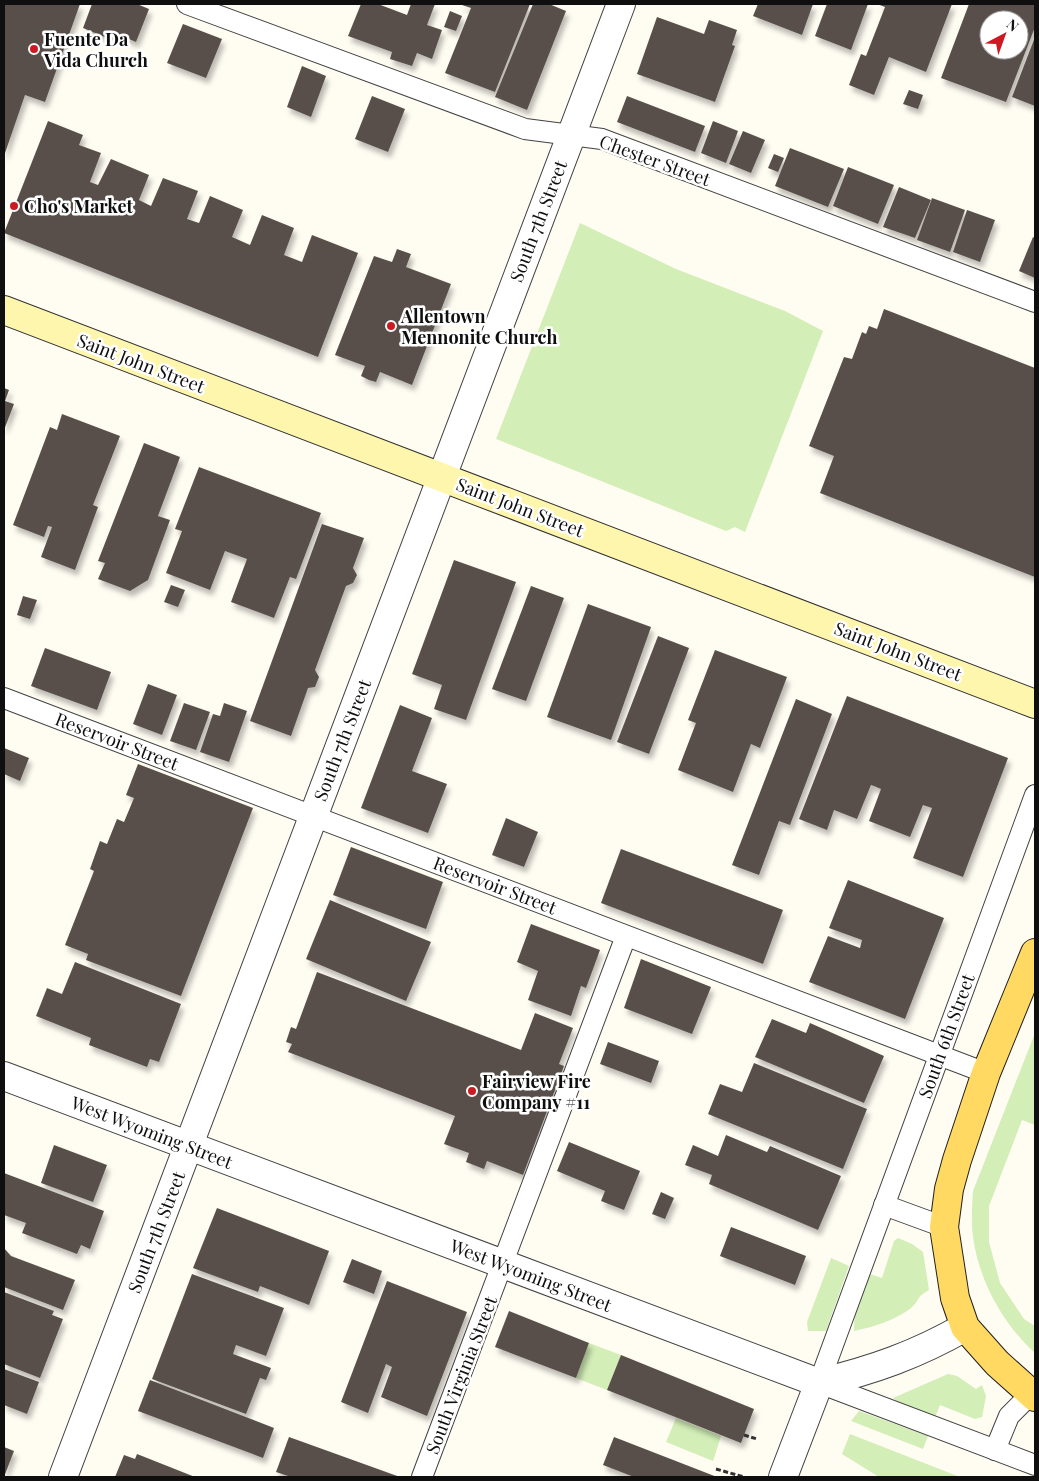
<svg xmlns="http://www.w3.org/2000/svg" width="1039" height="1481" viewBox="0 0 1039 1481" font-family="'Playfair Display',serif">
<style>
.green{fill:#d3eeb7}
.building{fill:#59504b;fill-rule:evenodd;filter:url(#shadow)}
.lines{fill:none;stroke-linecap:round;stroke-linejoin:round}
.lane-casing{stroke:#424242;stroke-width:22}
.street-casing{stroke:#424242;stroke-width:30}
.secondary-casing{stroke:#313131;stroke-width:30}
.primary-casing{stroke:#202020;stroke-width:30}
.path{stroke:#313131;stroke-width:3;stroke-dasharray:5 2.5;stroke-linecap:butt}
.lane{stroke:#fff;stroke-width:20}
.street{stroke:#fff;stroke-width:28}
.secondary{stroke:#fff6ad;stroke-width:28}
.primary{stroke:#ffd962;stroke-width:28}
.poi-dot{fill:#cc1a23;stroke:#fff;stroke-width:2}
.labels{text-anchor:middle;dominant-baseline:central;stroke-width:5;stroke-linejoin:round;paint-order:stroke}
.poi-label{font-size:18px;font-weight:bold;fill:#0f0f0f;stroke:#fff;text-anchor:start}
.street-label{font-size:18px;fill:#0f0f0f;stroke:#fff}
</style>
<defs>
<filter id="shadow"><feDropShadow dx="3" dy="5.5" stdDeviation="2.5" flood-color="#0004"/></filter>
</defs>
<rect width="100%" height="100%" fill="#fffcf2"/>
<g class="green">
<polygon points="580,223 676,269 785,311 823,331 745,532 735,527 726,531 496,439"/>
<path d="M1035,1033v92l-13,-5 -33,86v36l11,41 24,36 11,7v27c-32,-29 -56,-72 -62,-116 -2,-15 -1,-31 0,-46z"/>
<path d="M898,1238l14,6 11,8 6,38c-14,8 -9,10 -18,18 -15,12 -38,19 -57,23l1,-26 12,-32 15,5 12,-37z"/>
<polygon points="831,1258 849,1266 826,1331 808,1331 807,1322"/>
<polygon points="589,1343 621,1355 607,1390 576,1378"/>
<polygon points="948,1374 957,1376 976,1389 982,1385 986,1396 982,1417 975,1419 940,1405 935,1417 895,1400 893,1398"/>
<polygon points="859,1411 928,1436 923,1449 851,1421"/>
<polygon points="676,1418 721,1436 713,1461 666,1442"/>
<polygon points="850,1434 960,1477 879,1477 842,1454"/>
</g>
<g class="building">
<polygon points="4,4 80,4 45,102 25,95 4,156"/>
<polygon points="92,4 137,4 149,9 136,42 115,33 112,40 83,28"/>
<polygon points="361,4 378,4 407,15 411,4 435,4 427,25 442,30 432,59 417,53 412,66 390,59 392,52 348,36"/>
<polygon points="459,4 530,4 495,92 445,73 471,8"/>
<polygon points="533,4 549,4 566,11 527,110 495,97"/>
<polygon points="758,4 813,4 802,35 753,16"/>
<polygon points="827,4 868,4 851,50 815,36"/>
<polygon points="877,4 952,4 926,72 889,57 874,95 849,85 861,54 866,56 885,7"/>
<path d="M969,4h66v23l-29,75 -65,-24zM989,20h30v30h-30z"/>
<polygon points="450,11 462,16 456,31 444,27"/>
<polygon points="657,17 704,34 709,20 737,30 732,45 735,46 715,102 637,74"/>
<polygon points="183,24 222,39 206,78 167,63"/>
<polygon points="1035,37 1035,106 1012,97"/>
<polygon points="302,66 326,76 311,117 287,107"/>
<polygon points="909,90 923,95 918,109 903,104"/>
<polygon points="372,96 405,109 388,152 355,139"/>
<polygon points="627,96 705,126 695,152 617,122"/>
<polygon points="48,121 83,135 79,145 101,153 90,182 98,185 111,159 149,175 139,200 151,206 163,178 198,191 187,219 199,223 210,196 243,210 232,237 250,245 262,215 294,228 284,255 302,262 312,235 358,253 318,357 4,233"/>
<polygon points="713,121 738,131 726,163 701,153"/>
<polygon points="743,131 765,140 751,173 729,164"/>
<polygon points="790,148 844,169 828,207 775,186"/>
<polygon points="774,154 784,158 778,172 768,168"/>
<polygon points="848,167 894,185 878,224 833,206"/>
<polygon points="899,187 931,200 915,238 883,227"/>
<polygon points="932,198 965,210 950,252 917,240"/>
<polygon points="967,210 995,220 980,262 953,252"/>
<polygon points="1033,237 1035,238 1035,278 1019,271"/>
<polygon points="397,249 411,254 406,267 451,284 412,385 380,372 376,382 369,380 361,376 365,366 335,355 374,256 392,262"/>
<polygon points="884,309 1035,368 1035,577 820,493 834,456 809,446 844,357 852,359 862,332 866,334 869,326 877,329"/>
<polygon points="4,388 9,390 5,401 14,404 4,430"/>
<polygon points="62,414 120,436 93,505 98,507 75,570 41,557 52,527 48,526 44,537 13,525 50,427 57,430"/>
<polygon points="144,443 180,457 158,516 170,520 148,580 130,591 98,579 105,563 98,561"/>
<polygon points="199,467 321,513 296,579 290,577 274,618 231,602 247,559 225,551 210,590 166,573 182,531 175,529"/>
<polygon points="322,524 364,538 353,568 357,575 353,583 346,586 315,670 319,677 315,687 308,688 291,736 250,721"/>
<polygon points="454,560 516,582 466,720 434,709 442,685 412,674"/>
<polygon points="171,585 185,590 178,607 164,602"/>
<polygon points="531,586 564,598 526,701 492,689"/>
<polygon points="23,596 37,600 30,619 17,615"/>
<polygon points="588,604 651,627 611,740 547,717"/>
<polygon points="658,636 689,648 649,754 617,742"/>
<polygon points="45,648 111,672 97,710 31,686"/>
<polygon points="715,650 787,677 760,748 751,744 733,792 678,770 696,723 688,720"/>
<polygon points="148,684 177,695 162,735 133,724"/>
<polygon points="847,696 1008,758 963,877 913,858 932,808 923,805 910,837 869,821 881,789 874,786 871,785 857,819 834,810 827,830 799,819"/>
<polygon points="796,699 832,714 790,825 779,821 759,875 732,865"/>
<polygon points="184,703 210,712 196,750 170,741"/>
<polygon points="224,703 247,711 229,762 200,752 213,714 220,716"/>
<polygon points="400,705 432,718 412,771 447,784 428,833 361,808"/>
<polygon points="4,748 29,758 20,781 4,774"/>
<polygon points="138,764 253,808 181,996 86,960 88,954 65,945 94,871 90,869 100,841 107,844 117,819 124,822 134,798 126,795"/>
<polygon points="506,818 538,832 524,867 492,855"/>
<polygon points="351,847 443,882 426,929 333,895"/>
<polygon points="621,849 783,910 763,964 601,903"/>
<polygon points="848,880 944,918 905,1019 809,982 828,936 860,948 862,940 829,928"/>
<polygon points="330,900 431,942 406,1001 306,959"/>
<polygon points="531,924 600,950 586,988 581,986 571,1016 528,1000 538,971 517,962"/>
<polygon points="641,959 711,987 692,1034 624,1008"/>
<polygon points="75,962 181,1004 159,1062 150,1059 147,1067 89,1045 91,1038 36,1016 47,988 62,994"/>
<polygon points="317,972 521,1050 535,1013 573,1028 559,1064 564,1066 523,1175 487,1161 484,1169 466,1162 469,1153 444,1144 455,1116 288,1052 292,1044 286,1042 291,1027 296,1029"/>
<polygon points="772,1019 806,1033 810,1023 884,1056 864,1103 755,1057"/>
<polygon points="608,1042 659,1061 651,1083 600,1064"/>
<polygon points="754,1063 867,1109 843,1169 708,1114 720,1084 742,1092"/>
<polygon points="726,1135 767,1152 770,1146 841,1176 818,1230 709,1184 712,1175 685,1165 693,1145 718,1156"/>
<polygon points="569,1142 640,1171 624,1210 601,1201 605,1191 557,1171"/>
<polygon points="54,1145 107,1165 93,1202 41,1183"/>
<polygon points="4,1173 104,1211 90,1249 81,1245 77,1254 22,1233 26,1223 4,1215"/>
<polygon points="661,1192 674,1198 665,1219 652,1214"/>
<polygon points="217,1208 329,1251 309,1305 260,1286 258,1292 193,1268"/>
<polygon points="731,1227 806,1256 795,1285 720,1256"/>
<polygon points="4,1248 11,1256 75,1280 63,1310 4,1287"/>
<polygon points="352,1259 382,1271 374,1294 343,1282"/>
<polygon points="192,1274 284,1308 266,1356 236,1345 233,1354 271,1368 266,1380 260,1378 246,1414 152,1379"/>
<polygon points="387,1281 467,1312 427,1416 381,1397 392,1367 386,1364 368,1413 341,1402"/>
<polygon points="4,1292 54,1311 52,1315 63,1319 40,1378 4,1364"/>
<polygon points="509,1311 589,1343 576,1378 495,1347"/>
<polygon points="621,1355 754,1409 741,1443 607,1390"/>
<polygon points="4,1369 39,1382 27,1414 4,1405"/>
<polygon points="150,1380 274,1428 263,1458 138,1411"/>
<polygon points="289,1437 400,1477 291,1477 276,1472"/>
<polygon points="614,1437 717,1477 634,1477 603,1465"/>
<polygon points="4,1447 14,1451 4,1477"/>
<polygon points="137,1454 195,1477 115,1477 124,1455 135,1459"/>
</g>
<g class="lines">
<g class="lane-casing">
<g id="lane">
<polyline points="187,4 525,129 602,139 1035,302"/>
<polyline points="4,698 986,1073"/>
<polyline points="1035,795 819,1383 1035,1465"/>
<polyline points="884,1205 944,1227"/>
<polyline points="995,1450 1009,1416 1031,1394"/>
<polyline points="422,1477 626,936"/>
</g>
</g>
<g class="street-casing">
<g id="street">
<path d="M4,1076l815,307c54,-13 97,-28 146,-56"/>
<polyline points="63,1477 621,4"/>
<polyline points="783,1477 819,1383"/>
</g>
</g>
<g class="secondary-casing">
<polyline id="secondary" points="4,310 1035,704"/>
</g>
<g class="primary-casing">
<polyline id="primary" points="1035,953 986,1073 957,1160 949,1189 944,1227 955,1298 965,1327 997,1363 1035,1397"/>
</g>
<g class="path">
<polyline points="744,1435 757,1439"/>
<polyline points="716,1469 744,1477"/>
</g>
<use href="#lane" class="lane"/>
<use href="#street" class="street"/>
<use href="#secondary" class="secondary"/>
<use href="#primary" class="primary"/>
</g>
<g class="poi-dot">
<circle cx="34" cy="49" r="5"/>
<circle cx="14" cy="206" r="5"/>
<circle cx="391" cy="326" r="5"/>
<circle cx="472" cy="1091" r="5"/>
</g>
<g class="labels">
<g class="poi-label">
<text x="44" y="39">Fuente Da<tspan x="44" dy="21">Vida Church</tspan></text>
<text x="24" y="206">Cho's Market</text>
<text x="401" y="316">Allentown<tspan x="401" dy="21">Mennonite Church</tspan></text>
<text x="482" y="1081">Fairview Fire<tspan x="482" dy="21">Company #11</tspan></text>
</g>
<g class="street-label">
<text transform="translate(655 160) rotate(20)">Chester Street</text>
<text transform="translate(538 221) rotate(-69)">South 7th Street</text>
<text transform="translate(141 363) rotate(21)">Saint John Street</text>
<text transform="translate(520 507) rotate(21)">Saint John Street</text>
<text transform="translate(898 651) rotate(21)">Saint John Street</text>
<text transform="translate(342 740) rotate(-69)">South 7th Street</text>
<text transform="translate(117 741) rotate(21)">Reservoir Street</text>
<text transform="translate(495 885) rotate(21)">Reservoir Street</text>
<text transform="translate(946 1036) rotate(-70)">South 6th Street</text>
<text transform="translate(152 1132) rotate(21)">West Wyoming Street</text>
<text transform="translate(156 1232) rotate(-69)">South 7th Street</text>
<text transform="translate(531 1275) rotate(21)">West Wyoming Street</text>
<text transform="translate(461 1375) rotate(-69)">South Virginia Street</text>
</g>
</g>
<rect width="1039" height="1481" fill="none" stroke="#0f0f0f" stroke-width="10"/>
<g transform="translate(1004 35) rotate(41)"><circle r="24" fill="#ffffff" stroke="#9f9f9f"/>
<path d="M0-4L9 19L0 12L-9 19Z" fill="#cc1a23"/>
<text y="-8" font-size="14" font-weight="bold" text-anchor="middle" fill="#0f0f0f">N</text>
</g>
</svg>
